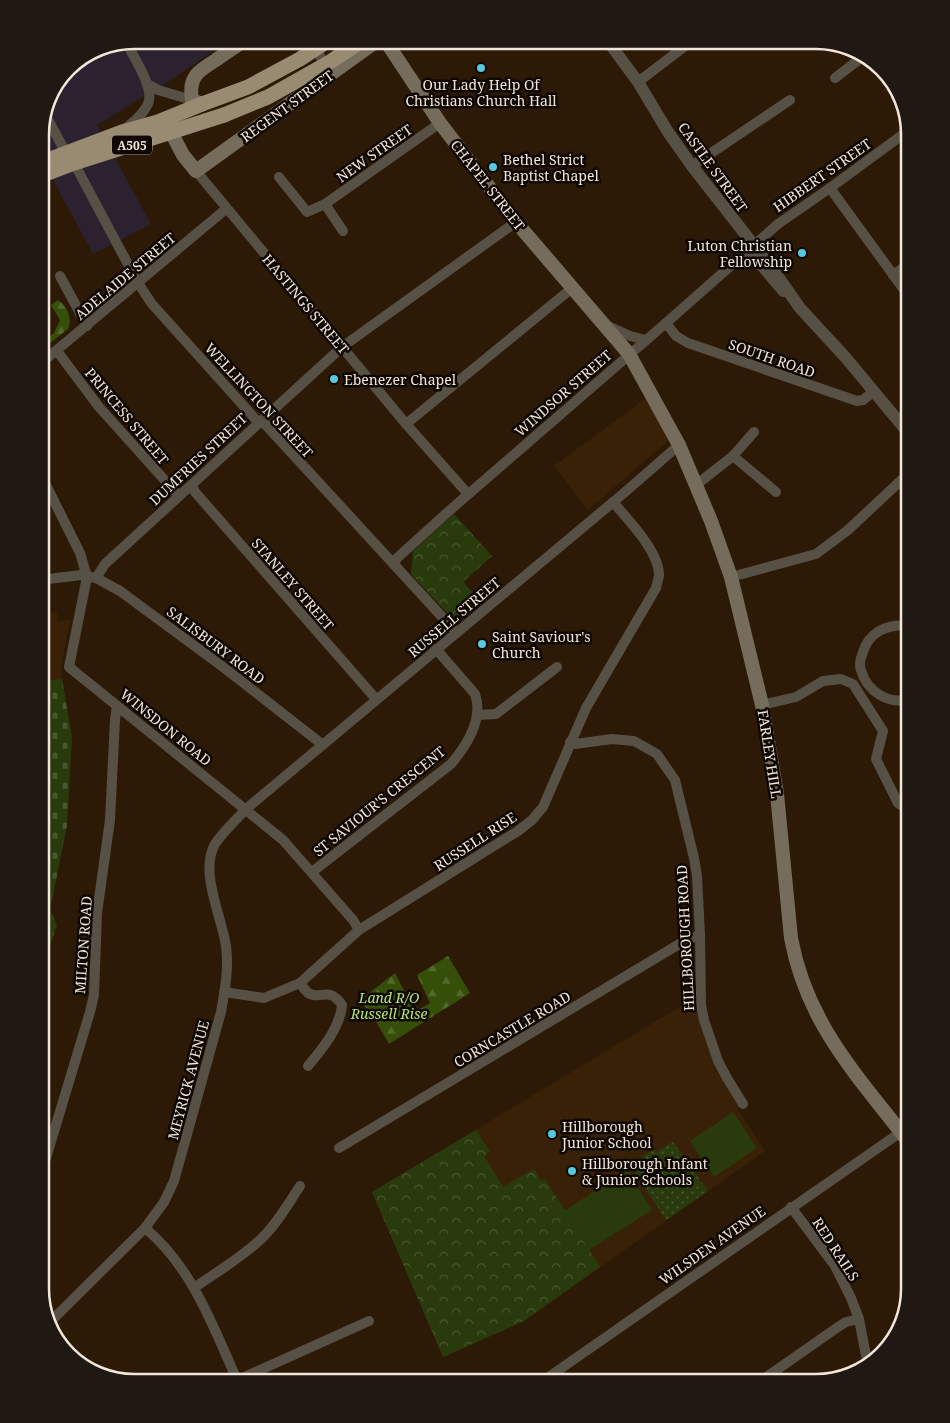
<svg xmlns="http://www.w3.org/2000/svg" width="950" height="1423" viewBox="0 0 950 1423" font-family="'Noto Serif',serif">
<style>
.commercial{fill:#2b212f}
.built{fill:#382107}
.grass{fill:url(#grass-dots)}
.forest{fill:url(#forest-firs)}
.cemetery{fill:url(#cemetery-stones)}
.park{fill:url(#park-crowns)}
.garden{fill:#293b0d}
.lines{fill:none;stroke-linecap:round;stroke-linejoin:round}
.minor{stroke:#565045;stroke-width:10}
.tertiary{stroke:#565045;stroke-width:12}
.secondary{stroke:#756c5b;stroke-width:14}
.trunk{stroke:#998b72;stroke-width:15}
.trunk-bridge{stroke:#998b72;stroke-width:15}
.poi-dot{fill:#56c9e1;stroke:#0e0702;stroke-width:2}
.labels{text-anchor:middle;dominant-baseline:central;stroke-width:5;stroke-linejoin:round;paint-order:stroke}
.shield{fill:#0e0702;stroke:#aea399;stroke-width:1}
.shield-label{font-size:12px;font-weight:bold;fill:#f2e6da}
.poi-label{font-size:14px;fill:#f2e6da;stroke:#0e0702;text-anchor:start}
.street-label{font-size:14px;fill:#f2e6da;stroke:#0e0702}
.park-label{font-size:14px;font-style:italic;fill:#b6e676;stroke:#0e0702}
.rim{fill:none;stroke:#f2e6da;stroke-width:2.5}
</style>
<defs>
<pattern id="grass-dots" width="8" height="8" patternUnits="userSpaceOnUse" patternTransform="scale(1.25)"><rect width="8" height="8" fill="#293b0d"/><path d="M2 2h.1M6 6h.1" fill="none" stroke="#485730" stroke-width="1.8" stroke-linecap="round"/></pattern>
<pattern id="forest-firs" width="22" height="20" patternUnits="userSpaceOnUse" patternTransform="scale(1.25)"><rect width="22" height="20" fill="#354e08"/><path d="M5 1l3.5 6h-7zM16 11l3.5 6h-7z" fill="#53682b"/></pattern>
<pattern id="cemetery-stones" width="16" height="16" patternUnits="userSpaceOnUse" patternTransform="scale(1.25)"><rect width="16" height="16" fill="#293b0d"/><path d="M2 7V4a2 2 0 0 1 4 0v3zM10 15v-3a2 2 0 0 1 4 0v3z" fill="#485730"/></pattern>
<pattern id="park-crowns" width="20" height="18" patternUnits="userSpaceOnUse" patternTransform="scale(1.25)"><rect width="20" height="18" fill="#293b0d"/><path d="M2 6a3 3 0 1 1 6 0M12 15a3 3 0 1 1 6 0" fill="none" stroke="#485730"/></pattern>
</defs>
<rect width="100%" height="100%" fill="#2c1a07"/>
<polygon class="commercial" points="134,40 229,40 168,82 97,125 151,224 93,254 46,167 40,169 40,128 68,67 98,47"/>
<g class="built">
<polygon points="646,398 670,439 588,510 554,466"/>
<polygon points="57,612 57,621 70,620 61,667 62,679 40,681 40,614"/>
<polygon points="701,994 703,1015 743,1104 737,1108 765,1151 524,1321 443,1357 372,1192"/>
</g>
<polygon class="grass" points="673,1142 708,1191 666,1220 630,1165 654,1149 656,1152"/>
<g class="forest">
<path d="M58,300c9,6 15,19 10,29l-28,22v-8l14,-10 6,-13 -9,-15z"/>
<polygon points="448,956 470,993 389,1044 374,1018 360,1000 395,973 415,1012 430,1003 417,975"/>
</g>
<polygon class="cemetery" points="62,679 72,737 67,825 50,910 57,925 40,973 40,681"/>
<g class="park">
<polygon points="454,514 492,556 463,582 480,601 463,618 450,616 411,574 413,551"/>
<polygon points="476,1130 490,1152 484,1156 503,1187 534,1169 541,1181 545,1179 600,1267 524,1321 443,1357 372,1192"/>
</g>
<g class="garden">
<polygon points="733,1112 757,1148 714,1177 690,1141"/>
<polygon points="627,1170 652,1210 589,1250 564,1211"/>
</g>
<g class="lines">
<g class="minor">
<polyline points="223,40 230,50"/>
<polyline points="310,40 328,69"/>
<polyline points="835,78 865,55"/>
<polyline points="638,82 693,40"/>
<polyline points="147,84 158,90 192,100"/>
<polyline points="46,116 66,153"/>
<path d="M124,130c9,-8 19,-15 24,-26 7,-16 -15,-48 -22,-62"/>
<polyline points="74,163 138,283 152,304 258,422 265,424 456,632"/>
<polyline points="692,166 790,100"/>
<polyline points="196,171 406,424 468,494"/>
<polyline points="279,177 307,212 325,204 343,231"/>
<polyline points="830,188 910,298"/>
<polyline points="325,204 440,123"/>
<polyline points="740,256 756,260 783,292"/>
<polyline points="893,275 910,263"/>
<polyline points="60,276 87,326"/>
<polyline points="666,323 676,336 688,343 857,401 863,400 873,392"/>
<polyline points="608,326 630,336 646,340"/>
<polyline points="57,351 99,407 179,496"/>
<polyline points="40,364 226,209"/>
<polyline points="406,424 571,289"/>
<polyline points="733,456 776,492"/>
<polyline points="40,473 80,553 87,577 69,667 283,840 353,920 359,930"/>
<polyline points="192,485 195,492 376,699"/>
<polyline points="696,485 733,456 754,432"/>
<polyline points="395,564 396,559 449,511 666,323 778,224 830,188 909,130"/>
<polyline points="731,577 816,554 848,530 910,472"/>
<polyline points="96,578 105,564 342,347 516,222"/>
<polyline points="40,580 81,575 96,578 120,591 223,667 323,745"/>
<path d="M910,699c-21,6 -43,-7 -49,-29 -2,-5 -1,-10 1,-15 6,-23 25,-32 48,-29"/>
<polyline points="762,705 796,697 823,681 841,679 853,684 883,731 876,759 898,803 910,811"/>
<polyline points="477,715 496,714 557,667"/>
<polyline points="570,742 575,744 612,739 634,741 657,754 675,780 694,858 697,876 700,935 701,1005 704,1020 718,1061 727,1078 743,1104"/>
<path d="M312,872l139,-108c16,-19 33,-45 24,-70l-39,-45"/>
<path d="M300,983c2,3 5,7 8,10 12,8 20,-8 34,12 -2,23 -20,44 -34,61"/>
<path d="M224,992l40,6 36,-15 59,-53 159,-99 14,-11 11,-13 43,-99 70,-120c1,-4 2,-8 3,-12 1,-24 -31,-56 -46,-74"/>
<polyline points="339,1148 686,940 700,935"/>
<polyline points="40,1178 90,1012 94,995 97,913 110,820 115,720 117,706"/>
<polyline points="791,1207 835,1266 851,1298 859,1319 868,1366"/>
<path d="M145,1228c47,39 68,98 92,152"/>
<path d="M195,1287c22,-15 46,-29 66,-48 16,-15 27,-35 39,-53"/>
<path d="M49,1323l96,-95 19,-26 10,-21 47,-169c4,-22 8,-44 5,-66 -4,-29 -27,-74 -11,-102 8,-12 21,-24 31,-35l378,-316 55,-48"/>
<polyline points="231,1383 369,1321"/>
<polyline points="540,1383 901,1132"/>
<polyline points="758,1383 838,1327 846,1322 859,1319"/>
</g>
<polyline class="tertiary" points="607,40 638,82 668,132 692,166 774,271 800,308 846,358 910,435"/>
<g class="secondary">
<path d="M385,40l55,83 76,99 113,132 50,91 32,76 20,56 31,128 15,89 14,144c16,87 68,139 119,206"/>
<path d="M202,104l-10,-4c-4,-23 6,-29 24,-40 9,-7 19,-13 29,-20"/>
<polyline points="171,132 183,155 196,171 378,40"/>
</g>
<g class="trunk">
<polyline points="40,163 122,132 158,122 202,104"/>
<polyline points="40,176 74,163 224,115"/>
</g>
<g class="trunk-bridge">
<polyline points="202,104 248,87 300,59 329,40"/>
<polyline points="224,115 268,97 330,62 363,40"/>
</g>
</g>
<g class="poi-dot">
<circle cx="481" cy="68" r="5"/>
<circle cx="493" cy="167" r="5"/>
<circle cx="802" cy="253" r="5"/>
<circle cx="334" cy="379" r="5"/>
<circle cx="482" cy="644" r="5"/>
<circle cx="552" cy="1134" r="5"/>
<circle cx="572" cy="1171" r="5"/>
</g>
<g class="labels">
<rect class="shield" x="112" y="135.5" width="40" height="19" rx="4"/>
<g class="shield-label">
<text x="132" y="145">A505</text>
</g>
<g class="poi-label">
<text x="481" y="84" text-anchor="middle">Our Lady Help Of<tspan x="481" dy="16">Christians Church Hall</tspan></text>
<text x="503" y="159">Bethel Strict<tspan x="503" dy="16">Baptist Chapel</tspan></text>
<text x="792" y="245" text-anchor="end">Luton Christian<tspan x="792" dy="16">Fellowship</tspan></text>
<text x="344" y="379">Ebenezer Chapel</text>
<text x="492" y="636">Saint Saviour's<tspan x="492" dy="16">Church</tspan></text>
<text x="562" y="1126">Hillborough<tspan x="562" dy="16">Junior School</tspan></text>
<text x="582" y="1163">Hillborough Infant<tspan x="582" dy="16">&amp; Junior Schools</tspan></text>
</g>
<g class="street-label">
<text transform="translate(287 106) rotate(-36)">REGENT STREET</text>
<text transform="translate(374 153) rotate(-35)">NEW STREET</text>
<text transform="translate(713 167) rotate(54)">CASTLE STREET</text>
<text transform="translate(822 175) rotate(-35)">HIBBERT STREET</text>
<text transform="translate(488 185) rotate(52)">CHAPEL STREET</text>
<text transform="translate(125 276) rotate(-40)">ADELAIDE STREET</text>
<text transform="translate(306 304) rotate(50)">HASTINGS STREET</text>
<text transform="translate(772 358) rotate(19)">SOUTH ROAD</text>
<text transform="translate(563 393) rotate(-41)">WINDSOR STREET</text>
<text transform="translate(259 400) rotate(47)">WELLINGTON STREET</text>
<text transform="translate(127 416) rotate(50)">PRINCESS STREET</text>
<text transform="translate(198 459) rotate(-43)">DUMFRIES STREET</text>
<text transform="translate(293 584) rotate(49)">STANLEY STREET</text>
<text transform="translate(454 617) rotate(-40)">RUSSELL STREET</text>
<text transform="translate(216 645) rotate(37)">SALISBURY ROAD</text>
<text transform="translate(166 727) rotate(39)">WINSDON ROAD</text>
<text transform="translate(770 754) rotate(81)">FARLEY HILL</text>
<text transform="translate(379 801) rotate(-39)">ST SAVIOUR'S CRESCENT</text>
<text transform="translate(475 841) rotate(-33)">RUSSELL RISE</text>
<text transform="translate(685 938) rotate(-93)">HILLBOROUGH ROAD</text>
<text transform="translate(83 945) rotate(-86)">MILTON ROAD</text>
<text transform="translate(512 1029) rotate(-31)">CORNCASTLE ROAD</text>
<text transform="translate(188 1080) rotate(-75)">MEYRICK AVENUE</text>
<text transform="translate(712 1245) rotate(-35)">WILSDEN AVENUE</text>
<text transform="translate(836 1249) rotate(57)">RED RAILS</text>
</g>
<g class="park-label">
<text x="389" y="997">Land R/O<tspan x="389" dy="16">Russell Rise</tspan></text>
</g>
</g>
<path d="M0 0H950V1423H0ZM134 49H816A85 85 0 0 1 901 134V1289A85 85 0 0 1 816 1374H134A85 85 0 0 1 49 1289V134A85 85 0 0 1 134 49Z" fill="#201913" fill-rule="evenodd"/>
<path class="rim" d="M134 49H816A85 85 0 0 1 901 134V1289A85 85 0 0 1 816 1374H134A85 85 0 0 1 49 1289V134A85 85 0 0 1 134 49Z"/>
</svg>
